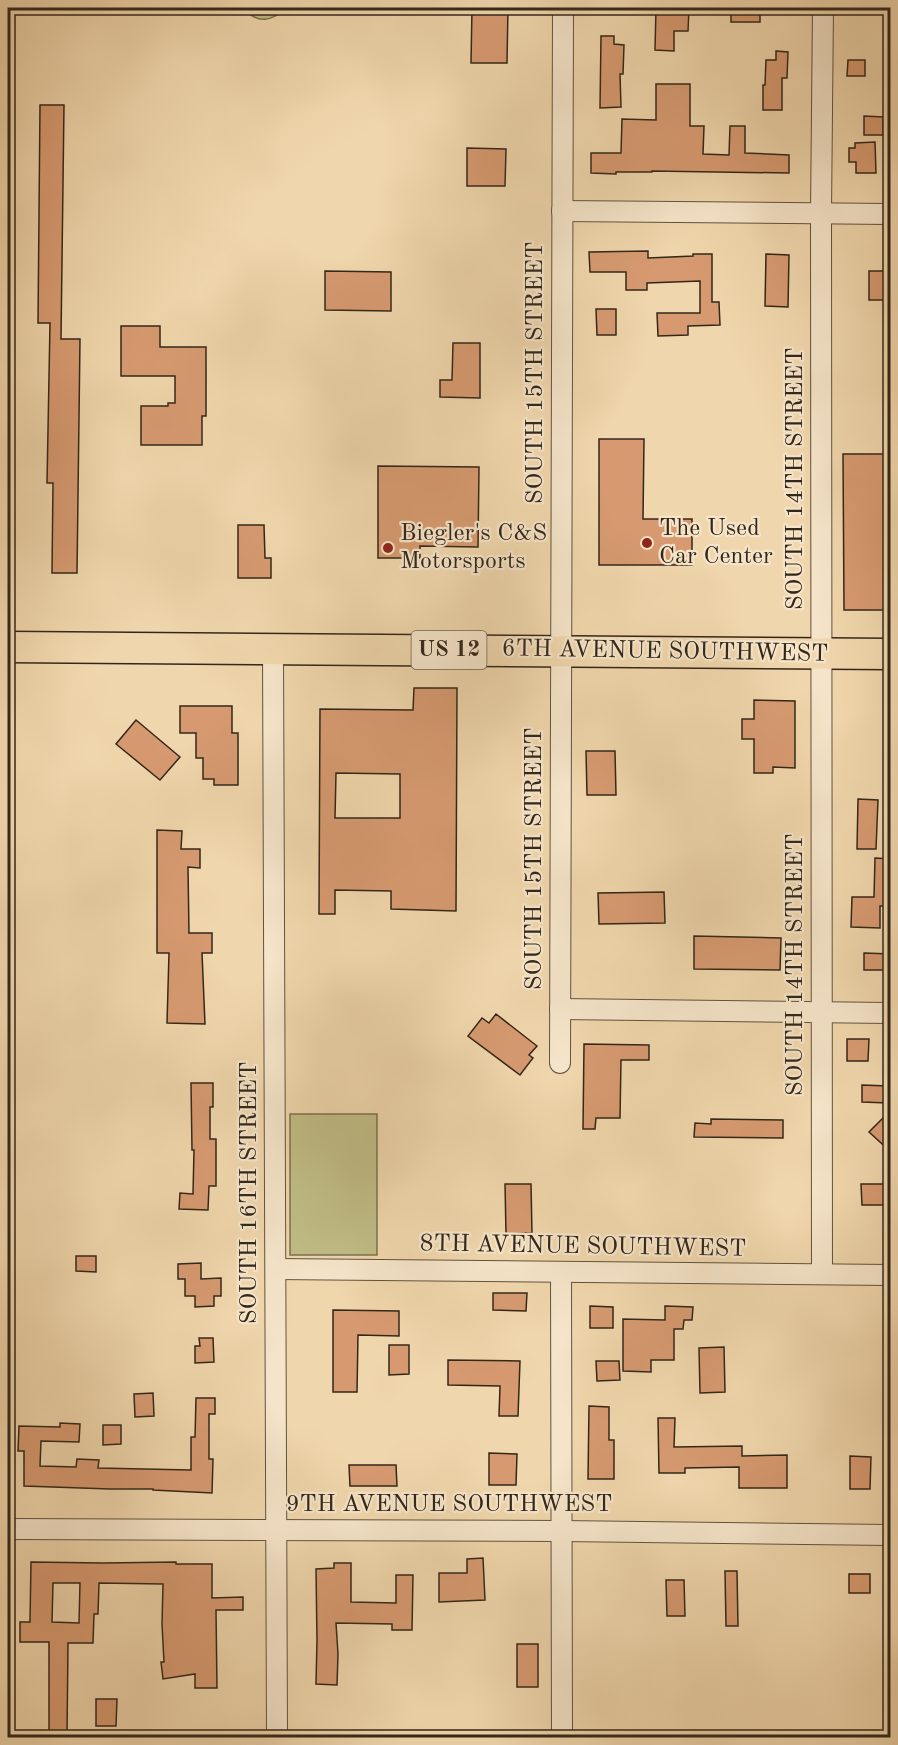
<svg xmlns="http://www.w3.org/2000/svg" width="898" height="1745" viewBox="0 0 898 1745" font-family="'Old Standard TT',serif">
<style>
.green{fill:#c0bc85;stroke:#7a7250;stroke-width:1.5}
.building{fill:#d79a70;stroke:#33271a;stroke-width:1.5;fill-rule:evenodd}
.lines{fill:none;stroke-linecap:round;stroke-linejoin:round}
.minor-casing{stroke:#62533e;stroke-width:22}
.highway-casing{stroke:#33271a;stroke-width:33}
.minor{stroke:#f5e4c9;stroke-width:20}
.highway{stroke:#f0d6ac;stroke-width:30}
.poi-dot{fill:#8f2418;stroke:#f5e4c9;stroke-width:2}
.labels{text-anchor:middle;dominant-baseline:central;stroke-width:4.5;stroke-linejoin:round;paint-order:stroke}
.shield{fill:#f5e4c9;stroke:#6d604e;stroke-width:1.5}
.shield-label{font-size:22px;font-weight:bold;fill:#33271a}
.street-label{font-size:24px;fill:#33271a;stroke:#f5e4c9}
.poi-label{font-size:24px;fill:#33271a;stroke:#f5e4c9;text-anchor:start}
</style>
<rect width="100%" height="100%" fill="#f0d6ac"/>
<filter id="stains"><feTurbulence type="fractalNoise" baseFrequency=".00333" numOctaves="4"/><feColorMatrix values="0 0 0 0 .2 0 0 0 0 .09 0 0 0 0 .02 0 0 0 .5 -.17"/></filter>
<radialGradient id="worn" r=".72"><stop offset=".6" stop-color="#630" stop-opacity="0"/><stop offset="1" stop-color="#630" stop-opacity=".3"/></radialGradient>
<g class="green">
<path d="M244,8h44c-16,12 -30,18 -44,0z"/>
<rect x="290" y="1114" width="87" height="141"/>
</g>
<g class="building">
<polygon points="472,8 508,8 507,63 471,63"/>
<polygon points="656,8 689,8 688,31 674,31 674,51 655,50"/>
<rect x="731" y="8" width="29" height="14"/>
<polygon points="601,36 614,36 614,44 624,45 623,74 620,74 621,107 600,108"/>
<polygon points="776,51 788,52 787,78 782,78 782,110 763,110 763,85 765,85 766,60 776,60"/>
<polygon points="848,60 865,60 865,76 847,76"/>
<polygon points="656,84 690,84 690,126 704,126 703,154 729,155 730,126 745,126 745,153 789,155 789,173 652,171 652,172 616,172 616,174 591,173 591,153 621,153 622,119 656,120"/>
<polygon points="40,105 64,105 61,339 80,339 77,573 52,573 53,483 47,483 50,323 38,323"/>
<polygon points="864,116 883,117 883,135 864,135"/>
<polygon points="875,142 876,173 856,173 856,162 849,162 849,148 855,148 855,143"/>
<polygon points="467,148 506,149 505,186 467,186"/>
<polygon points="648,251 648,258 693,256 693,254 712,254 712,302 719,302 720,325 688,326 688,335 658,336 657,313 700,313 700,281 647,283 647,290 626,290 626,272 590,272 589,252"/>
<polygon points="766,254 789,255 788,307 765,306"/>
<polygon points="325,271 391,272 391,311 325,310"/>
<rect x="869" y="271" width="22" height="29"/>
<polygon points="596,309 616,309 616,335 597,335"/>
<polygon points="121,326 160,326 160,347 206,347 206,416 202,416 202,445 141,445 141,406 168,406 168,403 175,403 175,376 121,376"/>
<polygon points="453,343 480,343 480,398 440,397 440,380 452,380"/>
<polygon points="599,439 644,439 643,519 692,519 692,565 599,565"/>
<polygon points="843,454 891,454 891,610 844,610"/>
<polygon points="378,466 479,467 478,547 420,546 420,558 378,558"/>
<polygon points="238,525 264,525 265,558 271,558 271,578 238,578"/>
<path d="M414,688h43l-1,223 -65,-2v-18l-56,-1v24h-16l1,-205 93,1zM336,773l64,1v44h-65z"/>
<polygon points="754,700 795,701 795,768 773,767 773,773 754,773 754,739 742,739 742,719 754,719"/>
<polygon points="180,706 232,706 232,733 238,733 238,785 214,785 214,779 203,779 203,758 196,758 196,733 180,733"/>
<polygon points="136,720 180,757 160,780 116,744"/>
<polygon points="586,751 615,751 616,795 587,795"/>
<polygon points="858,799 878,800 876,849 857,849"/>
<polygon points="157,830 182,831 181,849 200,849 200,868 188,867 189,933 212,933 212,953 202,953 205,1024 167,1023 169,953 157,953"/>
<polygon points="875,858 891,859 889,906 880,906 880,928 851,927 852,897 874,897"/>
<polygon points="664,892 665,923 599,924 598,893"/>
<polygon points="694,936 781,938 780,970 694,969"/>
<polygon points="864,953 891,954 891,970 864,970"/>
<polygon points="496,1014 537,1046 529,1055 533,1058 520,1075 468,1036 482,1018 489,1023"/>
<polygon points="847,1039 869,1039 868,1061 847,1061"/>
<polygon points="584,1044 649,1045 649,1060 621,1060 620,1118 596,1118 595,1129 583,1129"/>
<polygon points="191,1083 213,1083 213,1107 210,1107 210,1139 216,1139 216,1186 209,1186 208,1210 179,1209 180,1193 193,1194 194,1150 192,1150"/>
<polygon points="862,1085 888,1086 888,1103 862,1102"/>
<polygon points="883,1118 891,1125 891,1152 869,1132"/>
<polygon points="711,1119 783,1120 783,1138 694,1137 695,1123 711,1124"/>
<polygon points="505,1184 531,1184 532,1233 506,1234"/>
<polygon points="861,1184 886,1184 886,1205 862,1205"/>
<polygon points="76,1256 96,1256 96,1272 76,1271"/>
<polygon points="201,1263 201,1279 221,1278 221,1296 214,1296 214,1306 195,1307 195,1296 185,1296 185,1279 178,1279 178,1264"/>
<polygon points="493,1293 527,1293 526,1311 493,1310"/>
<polygon points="590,1306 613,1307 613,1328 590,1328"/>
<polygon points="665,1306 693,1307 692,1320 684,1320 683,1329 674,1329 674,1360 651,1360 651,1372 623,1371 623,1319 665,1320"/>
<polygon points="333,1310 399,1311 399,1336 358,1335 357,1392 333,1392"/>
<polygon points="199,1338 213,1338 214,1362 195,1363 195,1346 200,1346"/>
<polygon points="389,1345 409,1345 409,1374 389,1375"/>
<polygon points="724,1347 725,1392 700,1393 699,1348"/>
<polygon points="448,1360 520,1361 518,1416 499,1416 500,1386 448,1385"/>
<polygon points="596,1361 619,1361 620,1380 597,1381"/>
<polygon points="153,1393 154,1416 135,1417 134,1394"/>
<polygon points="196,1398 215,1398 215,1414 209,1414 209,1459 213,1459 212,1493 153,1490 153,1489 110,1489 24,1486 24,1451 18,1451 19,1426 60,1427 60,1423 80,1424 79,1442 41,1441 40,1466 76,1467 77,1459 99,1460 98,1468 191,1470 191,1437 195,1437"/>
<polygon points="589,1406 609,1407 609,1440 614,1440 614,1479 588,1479"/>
<polygon points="658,1418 675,1418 674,1447 742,1446 742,1456 787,1455 787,1488 739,1488 739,1467 685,1468 685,1473 659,1473"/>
<polygon points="103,1425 121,1425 121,1444 103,1445"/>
<polygon points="489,1453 517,1454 516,1485 489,1485"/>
<polygon points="850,1456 871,1457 870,1489 850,1489"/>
<polygon points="349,1465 396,1465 397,1486 350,1486"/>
<polygon points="483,1558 485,1600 439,1602 439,1573 467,1573 467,1559"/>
<path d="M31,1562l72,1 73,-1v2h36v34l31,-1v13h-27l1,78h-22v-14l-32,5 -2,-17h3l-2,-38 1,-40 -64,-1 -1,31h-4l-1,29h-25l-1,94h-18v-95h-29v-20h10zM53,1583h27l-1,40 -27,-1z"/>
<polygon points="334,1563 351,1563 351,1602 396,1603 396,1575 413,1575 412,1630 392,1630 392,1624 336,1623 338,1654 337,1685 316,1684 317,1640 316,1569 334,1568"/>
<polygon points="725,1571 737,1571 738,1626 726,1626"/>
<rect x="849" y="1574" width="21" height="19"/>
<polygon points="666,1580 684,1580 685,1616 667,1616"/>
<rect x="517" y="1644" width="21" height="43"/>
<polygon points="96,1699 117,1699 116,1726 96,1726"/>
</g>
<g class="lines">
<g class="minor-casing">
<g id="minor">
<polyline points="562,211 890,214"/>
<polyline points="273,649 277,1738"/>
<polyline points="560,1009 890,1013"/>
<polyline points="560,1063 563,8"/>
<polyline points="276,1269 890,1275"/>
<polyline points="561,1272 562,1738"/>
<polyline points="822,1274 821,213 823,8"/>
<polyline points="8,1529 561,1531 890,1535"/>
</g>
</g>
<g class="highway-casing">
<polyline id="highway" points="8,647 890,654"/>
</g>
<use href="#minor" class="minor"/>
<use href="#highway" class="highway"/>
</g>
<g class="poi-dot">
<circle cx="647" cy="543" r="6"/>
<circle cx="388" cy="548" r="6"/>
</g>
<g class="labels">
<rect class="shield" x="411.5" y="631" width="75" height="38" rx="4.5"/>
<g class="shield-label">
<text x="449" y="650">US 12</text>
</g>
<g class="street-label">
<text transform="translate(536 373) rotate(-90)">SOUTH 15TH STREET</text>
<text transform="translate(796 479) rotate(-90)">SOUTH 14TH STREET</text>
<text transform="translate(665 652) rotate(1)">6TH AVENUE SOUTHWEST</text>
<text transform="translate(535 859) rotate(-90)">SOUTH 15TH STREET</text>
<text transform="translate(796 965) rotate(-90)">SOUTH 14TH STREET</text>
<text transform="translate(250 1193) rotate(-90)">SOUTH 16TH STREET</text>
<text transform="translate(583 1247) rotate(1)">8TH AVENUE SOUTHWEST</text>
<text x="449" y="1505">9TH AVENUE SOUTHWEST</text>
</g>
<g class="poi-label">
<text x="659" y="529">The Used<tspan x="659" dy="28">Car Center</tspan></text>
<text x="400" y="534">Biegler's C&amp;S<tspan x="400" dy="28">Motorsports</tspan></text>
</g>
</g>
<rect width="898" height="1745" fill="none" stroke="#f0d6ac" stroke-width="30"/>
<rect x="9" y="9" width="880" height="1727" fill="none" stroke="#33271a" stroke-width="3"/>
<rect x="15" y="15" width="868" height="1715" fill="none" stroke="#33271a" stroke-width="1.5"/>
<rect width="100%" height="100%" filter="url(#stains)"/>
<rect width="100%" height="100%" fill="url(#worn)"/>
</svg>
